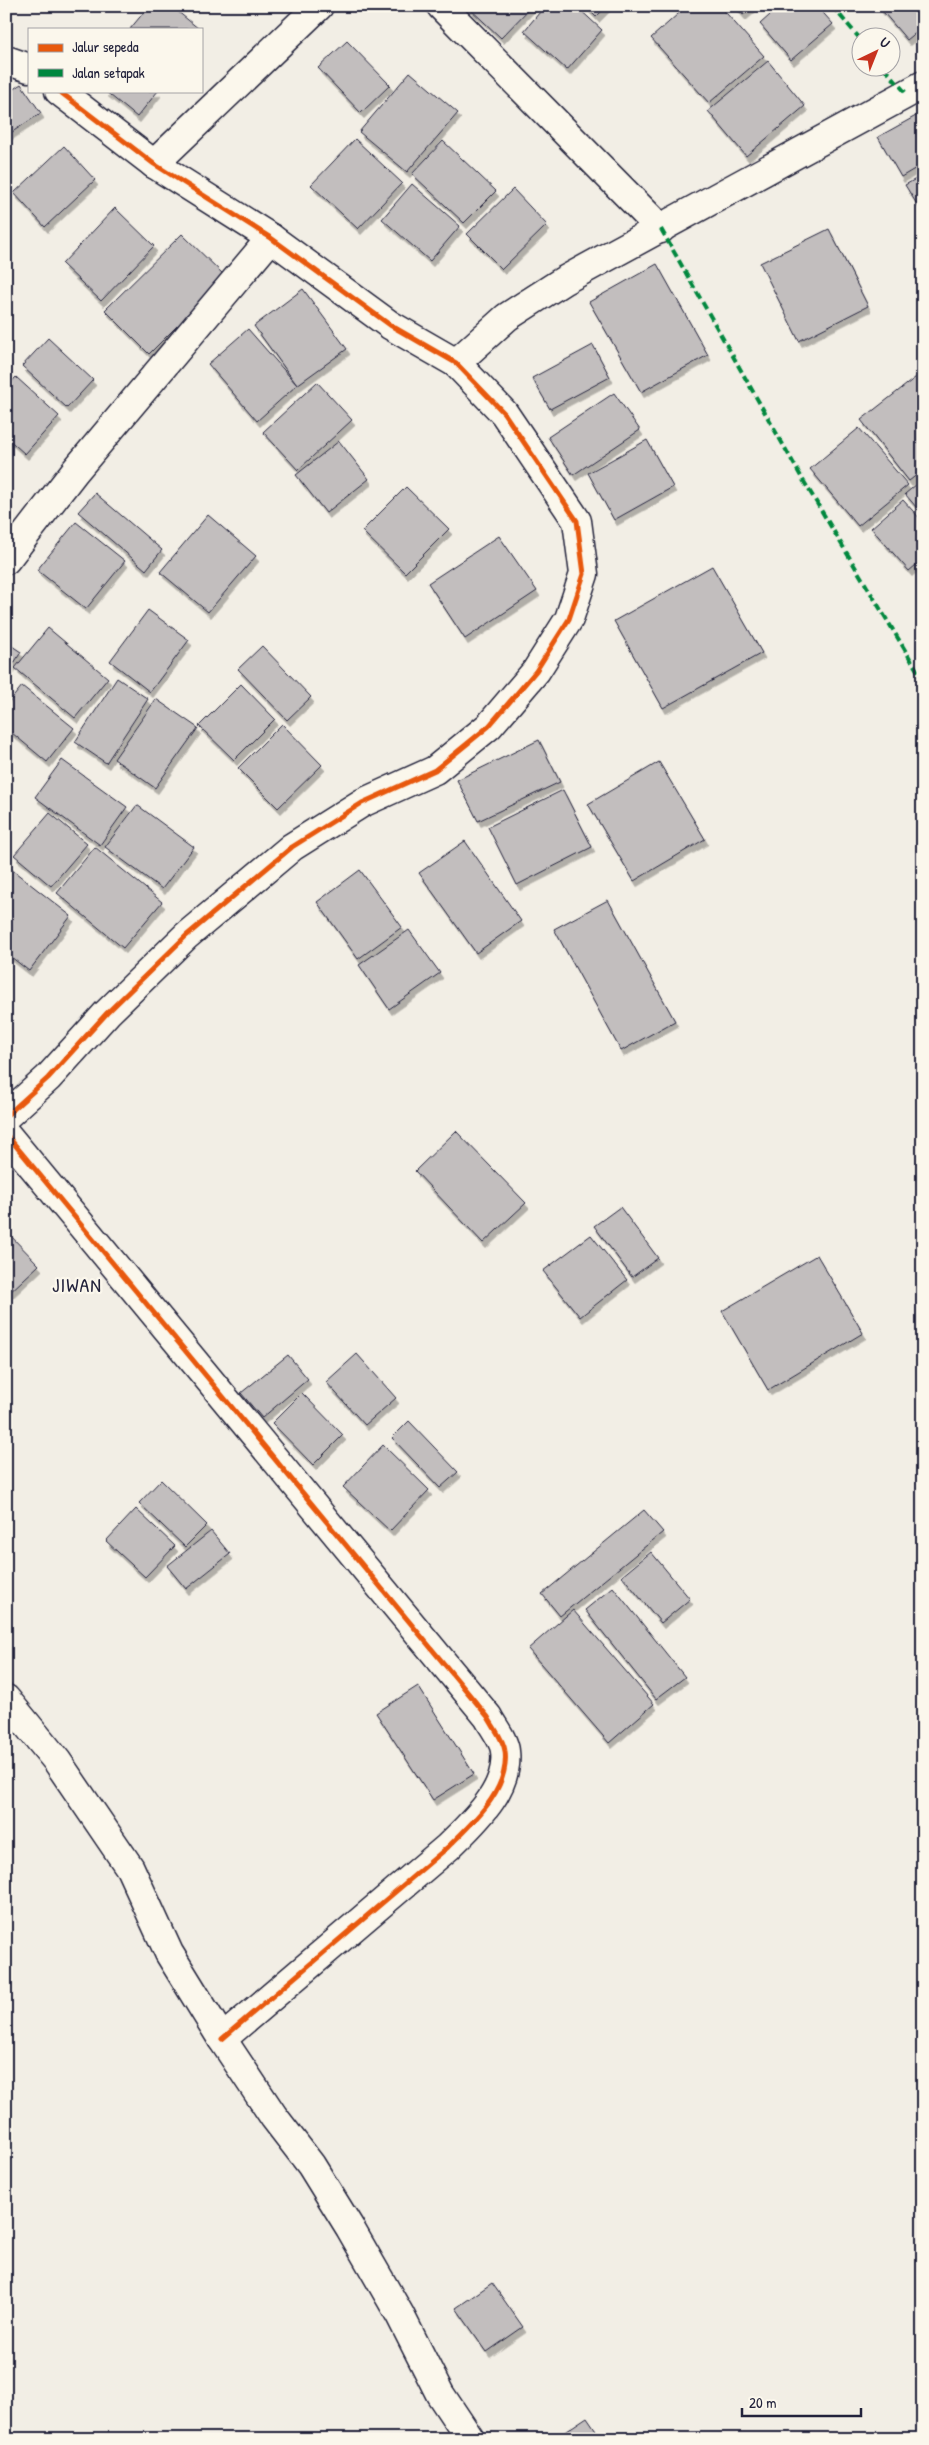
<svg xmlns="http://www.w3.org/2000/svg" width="929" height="2445" viewBox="0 0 929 2445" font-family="'Patrick Hand',sans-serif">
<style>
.building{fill:#c2bebe;stroke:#22223b;filter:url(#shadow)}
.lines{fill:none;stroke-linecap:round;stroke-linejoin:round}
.minor-casing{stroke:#22223b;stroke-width:31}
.minor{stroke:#fbf7ec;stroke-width:28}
.quiet{stroke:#00873e;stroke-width:4;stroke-dasharray:8 4;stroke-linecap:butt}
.cycleway-casing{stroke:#fbf7ec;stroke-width:8}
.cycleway{stroke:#e8590c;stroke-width:5}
.labels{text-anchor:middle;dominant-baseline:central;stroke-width:4.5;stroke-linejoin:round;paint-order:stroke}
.quarter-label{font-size:20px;letter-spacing:1px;fill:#22223b;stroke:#fbf7ec}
</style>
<defs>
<filter id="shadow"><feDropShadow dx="3" dy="5.5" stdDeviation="0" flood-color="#0004"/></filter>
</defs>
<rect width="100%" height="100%" fill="#f2eee5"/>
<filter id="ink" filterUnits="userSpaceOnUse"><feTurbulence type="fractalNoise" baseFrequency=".02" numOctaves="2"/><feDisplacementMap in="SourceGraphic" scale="10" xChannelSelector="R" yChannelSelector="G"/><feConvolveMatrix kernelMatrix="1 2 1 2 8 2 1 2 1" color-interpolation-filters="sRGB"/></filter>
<g filter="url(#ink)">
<g class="building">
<polygon points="149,6 171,6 199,29 130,29"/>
<polygon points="467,6 532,6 501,38"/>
<polygon points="545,6 576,6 602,30 567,70 524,31"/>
<polygon points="585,6 607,6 596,17"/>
<polygon points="687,6 720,6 764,56 709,103 651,38"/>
<polygon points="735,6 753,6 743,15"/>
<polygon points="780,6 817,6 833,24 791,60 760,24"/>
<polygon points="878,6 923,6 923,27 907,40"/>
<polygon points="347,41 390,85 361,113 318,68"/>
<polygon points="768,61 805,106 746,156 708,111"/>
<polygon points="410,72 458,113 407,172 359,132"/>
<polygon points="21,84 41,113 6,136 6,94"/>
<polygon points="105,91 158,91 137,117"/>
<polygon points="923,112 923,164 901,177 878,137"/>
<polygon points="355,139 402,183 358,229 311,185"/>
<polygon points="443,141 496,191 464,223 412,174"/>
<polygon points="64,146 95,180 45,227 14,193"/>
<polygon points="923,175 923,214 905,185"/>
<polygon points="412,184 460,226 430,261 382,219"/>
<polygon points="513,189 547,225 502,269 467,234"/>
<polygon points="115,208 154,246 101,301 62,264"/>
<polygon points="829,229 868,306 799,341 760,263"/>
<polygon points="182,234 226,277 149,354 105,310"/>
<polygon points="657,264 708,355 641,392 589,302"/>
<polygon points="303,289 347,349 297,385 254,326"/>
<polygon points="248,329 297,385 257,421 208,364"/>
<polygon points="48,338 93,380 67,408 22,366"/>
<polygon points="593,345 610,377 550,409 532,378"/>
<polygon points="920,374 923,378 923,470 909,481 861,420"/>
<polygon points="16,377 59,416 25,454 6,437 6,388"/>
<polygon points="317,382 352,420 298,470 263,432"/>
<polygon points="614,393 640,430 573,475 548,437"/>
<polygon points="859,428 908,485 858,526 810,469"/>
<polygon points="647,440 673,487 614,520 588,473"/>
<polygon points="339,441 369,479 326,513 296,475"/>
<polygon points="923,479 923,515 905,494"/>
<polygon points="406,487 449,529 405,573 362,531"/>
<polygon points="95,493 162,550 146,570 78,512"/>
<polygon points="903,500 923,522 923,559 909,571 871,528"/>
<polygon points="208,515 256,556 208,612 160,572"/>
<polygon points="76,522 125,561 86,609 37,570"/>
<polygon points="499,536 537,591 465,639 428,583"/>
<polygon points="712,566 762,653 663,708 614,621"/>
<polygon points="148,610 189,640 150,692 110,661"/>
<polygon points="48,628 108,678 75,718 15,668"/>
<polygon points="6,642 21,652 6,676"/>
<polygon points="262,646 311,697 287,720 238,669"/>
<polygon points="117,678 148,699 106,763 75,742"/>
<polygon points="241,684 275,719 234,760 199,726"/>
<polygon points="22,686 74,728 47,762 6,728 6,706"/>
<polygon points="156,699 198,728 155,788 114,759"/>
<polygon points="282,724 322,765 278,808 238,768"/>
<polygon points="539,740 560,782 478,821 457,780"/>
<polygon points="62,760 127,807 100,845 35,797"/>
<polygon points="659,762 705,839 634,881 588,804"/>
<polygon points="563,790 592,847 517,885 488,827"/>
<polygon points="137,805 194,847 162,889 105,847"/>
<polygon points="50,813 87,844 51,886 14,855"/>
<polygon points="465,841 521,921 476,953 419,873"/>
<polygon points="95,847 162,902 123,948 57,893"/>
<polygon points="6,865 71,916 29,971 6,953"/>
<polygon points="360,870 402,927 358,959 317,902"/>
<polygon points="608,900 675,1021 621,1051 554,929"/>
<polygon points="409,930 440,973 389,1009 359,965"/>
<polygon points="456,1131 526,1203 483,1243 415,1171"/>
<polygon points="620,1207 658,1258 632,1277 594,1226"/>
<polygon points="6,1231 39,1265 7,1295 6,1294"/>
<polygon points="591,1235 627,1280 580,1317 543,1271"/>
<polygon points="817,1255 863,1333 768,1390 722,1311"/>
<polygon points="357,1354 396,1398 365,1425 326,1382"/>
<polygon points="288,1355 308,1379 262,1418 241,1393"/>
<polygon points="302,1393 343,1435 313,1465 272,1423"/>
<polygon points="409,1421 458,1472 440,1488 392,1438"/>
<polygon points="383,1445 429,1490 390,1531 343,1487"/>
<polygon points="161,1480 207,1525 185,1547 139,1503"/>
<polygon points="136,1509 175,1546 145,1577 106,1541"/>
<polygon points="644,1510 663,1532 560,1616 542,1594"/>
<polygon points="211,1531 230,1554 186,1589 167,1566"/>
<polygon points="651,1552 690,1599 661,1623 622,1576"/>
<polygon points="613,1587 685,1677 656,1699 585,1610"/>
<polygon points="573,1610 654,1704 609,1743 528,1649"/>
<polygon points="418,1686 474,1774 433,1800 376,1713"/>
<polygon points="492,2283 523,2327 487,2352 456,2308"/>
<polygon points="587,2417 602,2439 554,2439"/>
</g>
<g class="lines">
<g class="minor-casing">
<g id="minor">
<polyline points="441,6 661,229"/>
<polyline points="6,60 29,68"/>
<polyline points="154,164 319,6"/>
<polyline points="456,363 507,317 563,281 923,85"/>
<polyline points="6,560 75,471 271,238"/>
<polyline points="6,1116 48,1078 107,1013 186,936 292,847 362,803 435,770 489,726 536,671 569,619 584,574 577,521 504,413 456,363 390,325 271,238 154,164 59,91"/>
<path d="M6,1134l482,583c5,10 16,23 17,34 5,39 -32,71 -57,96l-226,192"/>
<polyline points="6,1699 57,1761 130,1868 169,1953 222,2039 274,2117 311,2165 350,2228 400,2315 440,2394 470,2439"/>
</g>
</g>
<use href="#minor" class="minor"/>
<g class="quiet">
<polyline points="832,6 862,41"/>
<polyline points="884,68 907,94"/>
<polyline points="661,229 803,480 923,680"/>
</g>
<g class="cycleway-casing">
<g id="cycleway">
<polyline points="6,1116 48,1078 107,1013 186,936 292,847 362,803 435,770 489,726 536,671 569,619 584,574 577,521 504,413 456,363 390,325 271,238 154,164 59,91"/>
<path d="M6,1134l482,583c5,10 16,23 17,34 5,39 -32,71 -57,96l-226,192"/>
</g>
</g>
<use href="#cycleway" class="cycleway"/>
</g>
</g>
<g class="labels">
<g class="quarter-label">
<text x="77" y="1284">JIWAN</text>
</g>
</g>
<rect width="929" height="2445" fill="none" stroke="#fbf7ec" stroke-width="25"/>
<rect x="12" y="12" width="904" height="2420" fill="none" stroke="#22223b" stroke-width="2" filter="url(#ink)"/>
<rect x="28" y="28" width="175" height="65" fill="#fbf7ec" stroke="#a4a2a5"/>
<rect x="38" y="44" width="25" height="8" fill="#e8590c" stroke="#a4a2a5"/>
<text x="72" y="52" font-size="15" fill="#22223b">Jalur sepeda</text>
<rect x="38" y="69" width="25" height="8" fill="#00873e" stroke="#a4a2a5"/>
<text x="72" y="78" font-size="15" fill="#22223b">Jalan setapak</text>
<g transform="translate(876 52) rotate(43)"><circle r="24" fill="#fbf7ec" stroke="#a4a2a5"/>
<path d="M0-4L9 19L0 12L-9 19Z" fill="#c8321e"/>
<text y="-8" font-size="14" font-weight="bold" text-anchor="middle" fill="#22223b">U</text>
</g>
<path d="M742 2408v8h119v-8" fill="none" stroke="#22223b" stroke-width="2.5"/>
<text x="749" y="2408" font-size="15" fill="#22223b" stroke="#fbf7ec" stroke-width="4" paint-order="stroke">20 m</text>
</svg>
